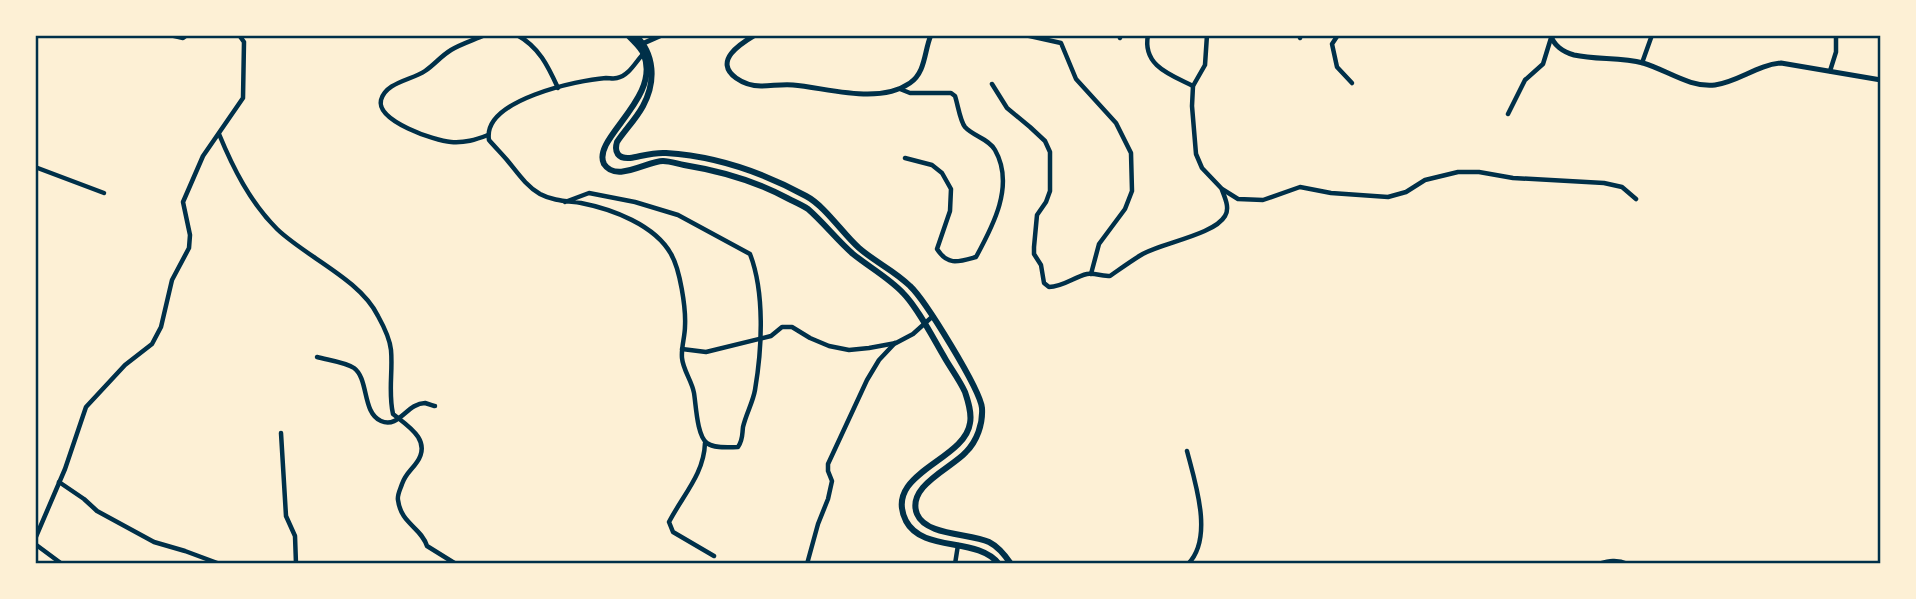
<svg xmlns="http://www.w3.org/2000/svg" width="1916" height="599" viewBox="0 0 1916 599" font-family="'PT Sans',sans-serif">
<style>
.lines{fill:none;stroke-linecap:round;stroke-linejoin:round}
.minor{stroke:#003049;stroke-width:4.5}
.tertiary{stroke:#003049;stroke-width:5}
.primary{stroke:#003049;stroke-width:6}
.neatline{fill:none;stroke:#003049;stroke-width:2.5}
</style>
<rect width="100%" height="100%" fill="#fdf0d5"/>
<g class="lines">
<g class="minor">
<polyline points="170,35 183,38 187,35"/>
<path d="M485,35c-11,5 -24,9 -34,15 -10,6 -17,15 -26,21 -13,9 -39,11 -44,29 -5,21 54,41 70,42 14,1 24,-2 37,-7"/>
<path d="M517,35c22,12 31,31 41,53"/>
<polyline points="1025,35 1061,43 1076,79 1116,123 1131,153 1132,191 1125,209 1099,244 1091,274"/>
<polyline points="1119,35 1120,38"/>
<path d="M1148,35c-6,31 23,40 45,51"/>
<polyline points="1207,35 1205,65 1193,86 1192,106 1196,154 1202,168 1222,189 1238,199 1263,200 1300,187 1331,193 1388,197 1406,192 1425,180 1458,172 1479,172 1513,178 1604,183 1622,187 1636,199"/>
<polyline points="1338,35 1332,44 1337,67 1352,83"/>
<polyline points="1300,38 1301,35"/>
<polyline points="1642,63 1652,35"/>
<polyline points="1830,71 1836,52 1836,35"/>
<path d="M992,84l15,24 23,19 15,14 5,11v39l-4,11 -9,13 -3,32v7l7,11 3,18 5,4c14,0 25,-10 38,-13 7,-1 16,2 23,2 10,-7 21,-15 31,-21 20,-12 73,-20 84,-39 5,-8 0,-18 -3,-26"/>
<path d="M900,89l10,4h41l4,3c3,9 5,25 10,31 8,9 24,12 30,23 20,35 -2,76 -19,107 -18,5 -28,9 -39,-8l13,-38 1,-22 -9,-16 -10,-8 -27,-7"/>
<polyline points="1508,114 1525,80 1543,64 1551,38"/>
<path d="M219,134c14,34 31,68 58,95 29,28 83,50 101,87 5,9 12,24 13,34 2,22 -3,42 2,64 15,12 39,26 24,48 -6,9 -11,11 -15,22 -2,6 -5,11 -4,16 3,24 23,27 29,46l29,18"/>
<polyline points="35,167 104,193"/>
<path d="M565,202l24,-9 46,9 43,13 72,39c15,39 12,95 5,136 -2,12 -9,24 -12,37 -1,8 0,13 -5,20 -8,0 -24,2 -31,-4 -10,-7 -11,-38 -13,-50 -2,-12 -11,-23 -12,-35 -1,-11 3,-21 3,-32 1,-18 -5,-57 -14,-72 -16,-29 -59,-45 -90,-51 -14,-2 -28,-2 -41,-9 -14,-8 -23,-22 -33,-34 -6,-7 -12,-13 -18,-20 -7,-40 89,-60 117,-62 4,0 7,1 11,0 12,-2 19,-17 27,-25"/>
<polyline points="682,349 706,352 771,336 782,327 792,327 810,338 829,346 849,350 869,348 896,343 913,334 933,316"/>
<path d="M317,357c11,3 28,5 37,11 15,11 8,45 27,53 18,8 26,-18 44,-18 0,0 9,3 10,3"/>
<polyline points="281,433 286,516 295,536 296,564"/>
<path d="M705,443c-1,31 -22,52 -36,79l4,10 41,24"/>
<path d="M1187,451c8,31 27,87 1,113"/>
<polyline points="59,482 84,499 97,511 154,542 185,551 220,564"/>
<polyline points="35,539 65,469 86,407 125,365 152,344 161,327 172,280 189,248 190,235 183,202 203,156 243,98 244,42 239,35"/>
<polyline points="35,544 62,564"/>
<polyline points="807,564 818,524 828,499 832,481 828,471 828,464 867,380 879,360 895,343"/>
<polyline points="955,564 958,545"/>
<path d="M1598,564c11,-3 18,-5 30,0"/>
</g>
<g class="tertiary">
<path d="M755,35c-15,9 -42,26 -19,43 7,5 16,8 25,8 11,0 21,-2 32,-1 35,3 85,20 117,-2 16,-11 14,-32 21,-48"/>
<path d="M1551,35c2,10 12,17 23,20 22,5 47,2 69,8 24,7 47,25 72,22 23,-3 42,-20 66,-22l100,17"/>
<polyline points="644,43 662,35"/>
</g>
<g class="primary">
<path d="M628,35c5,6 14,13 16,20 17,44 -53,84 -40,109 12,19 43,-3 59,-3 7,0 15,3 21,4 37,6 72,16 105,34 6,3 13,6 19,10 16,14 29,31 45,45 16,13 36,24 50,39 15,15 31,47 43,67 6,10 14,21 19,32 3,9 7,21 5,31 -5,38 -88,50 -64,98 17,32 71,15 93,43"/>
<path d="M635,35c20,19 21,47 8,71 -7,13 -18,24 -26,36 -3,10 1,17 13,16 12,-2 24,-6 36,-5 49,3 98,20 140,43 19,10 37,38 53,52 16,14 36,23 51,38 15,14 70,103 72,122 1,16 -5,33 -16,44 -14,16 -60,34 -49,62 9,22 53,19 72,28 10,5 16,13 22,22"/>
</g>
</g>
<rect width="1916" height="599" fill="none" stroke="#fdf0d5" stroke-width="74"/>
<rect x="37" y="37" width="1842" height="525" class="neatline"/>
</svg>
